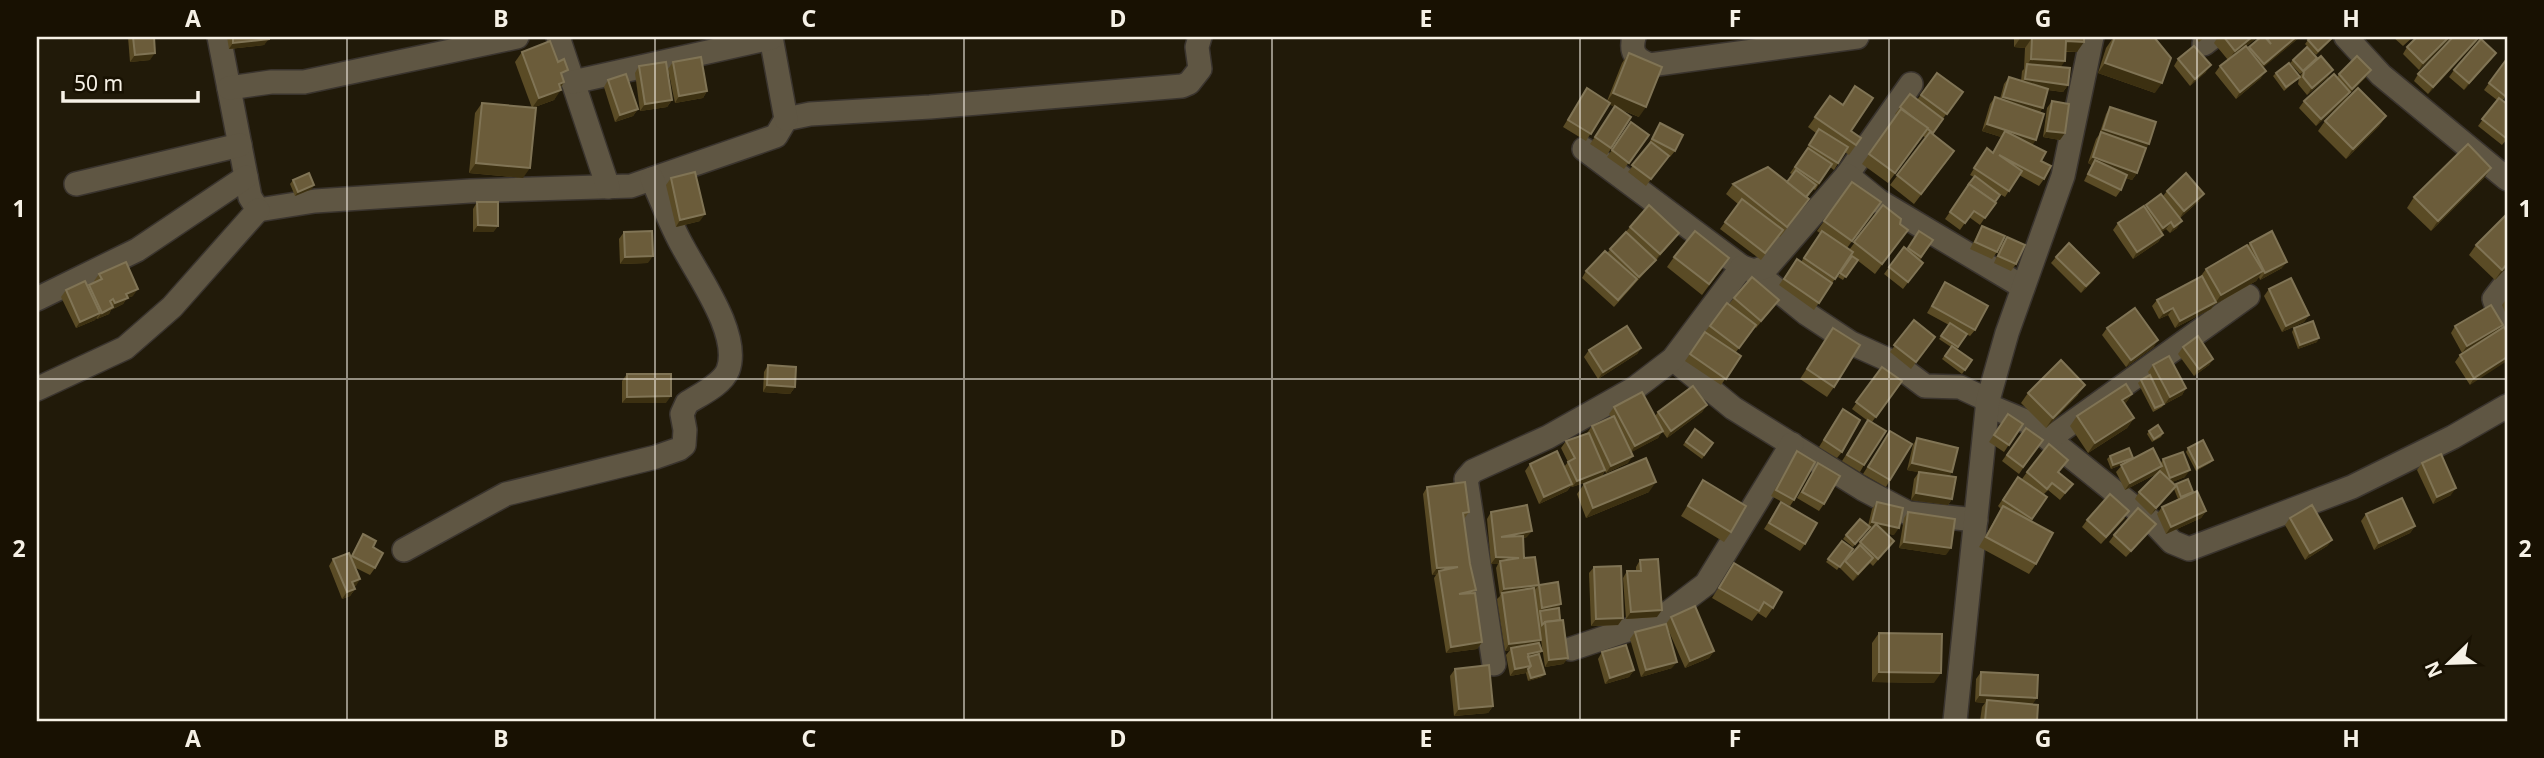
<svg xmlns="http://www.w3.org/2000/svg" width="2544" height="758" viewBox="0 0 2544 758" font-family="'Noto Sans',sans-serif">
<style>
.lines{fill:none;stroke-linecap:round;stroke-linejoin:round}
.minor-casing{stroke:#3a342e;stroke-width:26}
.minor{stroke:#5f5643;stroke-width:23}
.wall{fill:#5a4b25}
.shaded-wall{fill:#3c3011}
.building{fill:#6b5c3a;stroke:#807455;stroke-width:2}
.grid{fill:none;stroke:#f6f1e6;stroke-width:2;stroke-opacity:0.55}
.neatline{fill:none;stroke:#f6f1e6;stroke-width:2.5}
.grid-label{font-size:23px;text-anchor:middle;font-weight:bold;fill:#f6f1e6}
</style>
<rect width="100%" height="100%" fill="#211a09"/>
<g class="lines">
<g class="minor-casing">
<g id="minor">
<polyline points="219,37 250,197 258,210 315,201 470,191 631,186 776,136 786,119 810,114 930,107 1182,86 1189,83 1200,69 1197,47 1200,37"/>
<polyline points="558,37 608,187"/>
<polyline points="771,37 786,119"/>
<path d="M1634,37c-4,15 1,22 16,28l207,-28"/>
<polyline points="2346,37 2381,75 2507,179"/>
<polyline points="2204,44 2213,37"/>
<polyline points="573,82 771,38"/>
<polyline points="229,88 271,82 304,82 517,37"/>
<polyline points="1584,149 1742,267"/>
<polyline points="1847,175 1911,84"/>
<polyline points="76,184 240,145"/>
<polyline points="1754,271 1807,314 1851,343 1893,362 1925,386 1960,387 1988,400"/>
<polyline points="2507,282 2494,299 2507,334"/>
<polyline points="37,299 137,250 246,177"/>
<polyline points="1673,359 1733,408 1863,489 1908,513 1976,520"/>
<polyline points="37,389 125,348 172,307 258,210"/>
<polyline points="1987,405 2028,422 2156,525 2172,542 2189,549 2352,487 2453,437 2507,406"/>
<polyline points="2049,439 2248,296"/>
<path d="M404,550l102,-56 150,-37 23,-8 5,-4 1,-15 -3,-16 5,-11c12,-8 35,-18 41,-33 13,-35 -29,-93 -45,-123 -12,-21 -21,-46 -31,-68"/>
<polyline points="1571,649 1660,619 1706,584 1792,444"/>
<polyline points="1494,664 1466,479 1473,471 1548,437 1635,388 1673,359 1742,267 1754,271 1768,266 1847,175 1879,201 2023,287"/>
<polyline points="1955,721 1988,400 2007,333 2063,176 2092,37"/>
</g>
</g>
<use href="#minor" class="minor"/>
</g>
<g class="wall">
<polygon points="128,37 154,37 150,60 130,62"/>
<polygon points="227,37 269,37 264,45 229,49"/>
<polygon points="2014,37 2084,37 2077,52 2065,52 2060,68 2068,85 2063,92 2048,90 2040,112 2032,145 2041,161 2044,179 2039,186 2019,175 2005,197 1996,192 2000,195 1980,225 1969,217 1960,230 1945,219 1974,177 1970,175 1982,155 1993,152 2001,137 1982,131 1990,104 1995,97 2000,99 2004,84 2009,77 2021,81 2022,71 2024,69 2025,48 2014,47"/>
<polygon points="2194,37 2205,37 2199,42"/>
<polygon points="2218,37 2258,37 2246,46 2248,48 2261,37 2300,37 2263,67 2261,78 2236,99 2215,73 2220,66 2228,60 2214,43"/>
<polygon points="2334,37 2316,55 2305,44 2308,40"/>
<polygon points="2393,37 2413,37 2403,46"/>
<polygon points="2451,37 2419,70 2403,54 2407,47"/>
<polygon points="2113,38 2155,93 2098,73 2106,48"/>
<polygon points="2477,41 2428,94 2414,81 2418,74"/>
<polygon points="522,52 563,78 564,82 554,100 532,108 515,62"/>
<polygon points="1629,53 1639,117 1617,108 1631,117 1607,155 1590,144 1615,107 1609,104 1586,141 1563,127 1587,88 1607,101 1622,63"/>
<polygon points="2496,53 2464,90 2449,77 2454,70"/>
<polygon points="2317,58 2315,61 2328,77 2307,95 2298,84 2299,78 2284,91 2273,76 2276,73 2300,76 2303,72 2300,74 2290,63 2293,60"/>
<polygon points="2178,59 2206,72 2190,86 2174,66"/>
<polygon points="673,62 707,91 703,98 675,103 668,69"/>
<polygon points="639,66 672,100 667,107 640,111 635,73"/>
<polygon points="2371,70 2366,77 2349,94 2346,99 2316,126 2299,108 2304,101 2337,77 2339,74"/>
<polygon points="1937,73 1963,92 1932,133 1947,161 1914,204 1890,185 1926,138 1923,136 1888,183 1862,164 1897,115 1895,114 1910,94 1917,100"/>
<polygon points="608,80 638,109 633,116 615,122 604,87"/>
<polygon points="2489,83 2507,95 2503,100 2507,139 2502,145 2478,126 2497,100 2484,90"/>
<polygon points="1830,96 1851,131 1861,138 1849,155 1845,152 1834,170 1830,167 1815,190 1813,189 1807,198 1802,209 1780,237 1779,236 1761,260 1720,229 1738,204 1726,194 1733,184 1787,182 1793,175 1790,173 1805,152 1816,133 1808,127"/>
<polygon points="2052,101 2060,140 2043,137 2047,108"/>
<polygon points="482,103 523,178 469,173 475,113"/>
<polygon points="2110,107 2145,150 2137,173 2132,180 2126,178 2121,190 2116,197 2084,181 2092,165 2088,163 2096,139 2099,135 2106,114"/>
<polygon points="2386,116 2379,126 2346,159 2318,131 2325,121"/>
<polygon points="1631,122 1649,135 1624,169 1607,157"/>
<polygon points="1660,123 1675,151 1670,157 1668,156 1646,186 1628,172 1648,145"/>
<polygon points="2491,168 2484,178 2431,231 2407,208 2414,197"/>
<polygon points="671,178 700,221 676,227 666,185"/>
<polygon points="293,180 312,189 295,196 290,184"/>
<polygon points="1852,182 1881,202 1847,248 1849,250 1883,205 1900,224 1908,230 1875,274 1857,260 1843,280 1838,277 1852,256 1851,255 1814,310 1779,285 1797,259 1801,262 1820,233 1817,231"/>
<polygon points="2167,191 2199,201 2180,218 2177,228 2170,233 2166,229 2161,232 2163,235 2158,242 2133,259 2113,230 2118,223 2145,207 2146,205 2163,196"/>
<polygon points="477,202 498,226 493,232 473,232 473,209"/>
<polygon points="1982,226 1997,252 1992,259 1970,249 1978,233"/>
<polygon points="1630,227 1674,240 1614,307 1582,278 1586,271 1607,253"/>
<polygon points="1919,231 1933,240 1920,260 1923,263 1903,289 1884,274 1904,247 1907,250"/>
<polygon points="624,232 648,263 620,264 619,239"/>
<polygon points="2007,237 2016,264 2011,271 1994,263 2002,244"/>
<polygon points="2250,243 2282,268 2260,280 2259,277 2256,281 2214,305 2211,309 2175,328 2168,315 2159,319 2152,306 2157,300 2200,277 2206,269 2248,245"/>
<polygon points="2476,245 2507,267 2495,280 2469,255"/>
<polygon points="1674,257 1722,268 1702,295 1667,267"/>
<polygon points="2056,257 2094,280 2081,293 2051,263"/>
<polygon points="99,274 133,296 127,298 123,304 111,310 109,314 97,319 96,318 95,320 76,328 61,297 66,290 88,287 89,285 95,282 94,281"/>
<polygon points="1945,282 1975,330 1970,336 1966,334 1957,350 1972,360 1962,374 1942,359 1951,347 1939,339 1949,325 1927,313"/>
<polygon points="2269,289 2309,315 2304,322 2282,332 2264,296"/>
<polygon points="1734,298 1779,300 1756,328 1755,327 1736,352 1741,356 1721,385 1685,361 1705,332 1727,303 1729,304"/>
<polygon points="2507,298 2507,317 2502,305"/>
<polygon points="1914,320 1935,337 1911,369 1890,352"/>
<polygon points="2455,326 2507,332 2470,385 2455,362 2460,355 2487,338 2462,353 2451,333"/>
<polygon points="1833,328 1834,387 1827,397 1800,379"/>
<polygon points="2107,328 2154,347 2126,367 2102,335"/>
<polygon points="2294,328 2317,342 2298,349 2292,332"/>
<polygon points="2183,347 2213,359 2209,365 2194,376 2178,354"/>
<polygon points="1641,348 1637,354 1598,379 1584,357 1589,350"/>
<polygon points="768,365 795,387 790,394 763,392 764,372"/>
<polygon points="2153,365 2186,388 2182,395 2165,404 2148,372"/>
<polygon points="1882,367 1902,381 1872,422 1864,465 1860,472 1842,461 1868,421 1852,409"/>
<polygon points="627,374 666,403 622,403 622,381"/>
<polygon points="2141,380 2164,404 2162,407 2153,412 2138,383"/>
<polygon points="2028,393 2078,395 2046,428 2021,403"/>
<polygon points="2132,394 2125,404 2134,418 2127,428 2088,453 2070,426 2077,416"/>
<polygon points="1707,405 1702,412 1667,438 1662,431 1658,438 1631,452 1628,463 1606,473 1605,471 1601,477 1649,492 1586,518 1577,494 1584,484 1595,479 1572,487 1571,486 1567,491 1539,504 1525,471 1530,464 1564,467 1568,462 1561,448 1566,441 1587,433 1592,426 1611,417 1609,414 1614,407 1655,416 1658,412"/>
<polygon points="2008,414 2023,424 2004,452 1989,442"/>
<polygon points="1838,416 1842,452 1837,458 1819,447"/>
<polygon points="2026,428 2043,440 2019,474 2002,461"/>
<polygon points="1695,429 1713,443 1702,459 1683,445"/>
<polygon points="1890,431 1890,480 1886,487 1863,474"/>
<polygon points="2149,431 2163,433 2161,437 2152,442 2147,434"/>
<polygon points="1917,438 1952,472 1949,476 1952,499 1948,505 1911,500 1914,479 1919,472 1907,470 1913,445"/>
<polygon points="2188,448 2213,460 2210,463 2196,471 2186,452"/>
<polygon points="1797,451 1794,500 1790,506 1771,496"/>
<polygon points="2110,456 2161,463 2163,459 2185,477 2172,482 2175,485 2176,484 2193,492 2206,511 2201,518 2166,534 2157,514 2162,507 2178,499 2174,489 2151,515 2135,499 2139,492 2161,472 2160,470 2158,473 2125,490 2116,472 2123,464 2111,469 2107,459"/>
<polygon points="1818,463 1824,504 1819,511 1797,498"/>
<polygon points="2422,463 2451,495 2433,504 2417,470"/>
<polygon points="2027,472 2059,473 2073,484 2060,500 2048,490 2044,494 2047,497 2031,521 2036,564 2029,574 1979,547 2001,509 1998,506 2013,484 2022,479"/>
<polygon points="1703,480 1731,532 1724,542 1681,516"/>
<polygon points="1427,487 1469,512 1464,519 1470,564 1482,642 1477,649 1446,653 1434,578 1436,575 1432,575 1423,494"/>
<polygon points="1781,502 1805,544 1800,551 1764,529"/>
<polygon points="1877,502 1894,535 1886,533 1894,541 1873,566 1870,563 1853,581 1840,568 1845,561 1856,550 1855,549 1860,542 1871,530 1868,529 1853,547 1843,539 1846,535 1868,526 1872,509"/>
<polygon points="1491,512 1527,537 1523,538 1524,558 1539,585 1534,590 1539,585 1559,608 1568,658 1563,664 1545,667 1541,640 1539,643 1542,651 1539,654 1542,677 1528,681 1526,673 1510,676 1506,655 1510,650 1505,651 1497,599 1500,596 1496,568 1498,564 1491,564 1487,519"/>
<polygon points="1908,512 1946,555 1899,548 1904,518"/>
<polygon points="2366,514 2415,526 2410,533 2374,550 2361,521"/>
<polygon points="2125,518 2101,544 2082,527 2087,520"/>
<polygon points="2290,518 2332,540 2327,546 2305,560 2285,525"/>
<polygon points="2156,524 2126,557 2109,542 2114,535"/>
<polygon points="363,534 373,547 375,568 370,575 356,568 356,586 354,586 355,589 350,596 342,599 329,566 333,559 351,556"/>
<polygon points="1842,541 1853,549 1837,570 1826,562"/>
<polygon points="1640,560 1657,617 1626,619 1623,578 1627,571 1636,571 1636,567"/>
<polygon points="1734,563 1773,608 1766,618 1758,613 1752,621 1712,598"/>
<polygon points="1594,567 1623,618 1618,625 1591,626 1589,573"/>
<polygon points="1671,617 1714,651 1709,658 1685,668 1667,627 1672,668 1641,677 1630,639 1635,632 1666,624"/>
<polygon points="1879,633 1934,683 1872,682 1872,643"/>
<polygon points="1602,652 1634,670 1629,677 1605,684 1598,659"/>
<polygon points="1455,669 1493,706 1488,713 1454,716 1450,676"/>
<polygon points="1981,672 2033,705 2037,721 1980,721 1982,707 1985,703 1975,702 1976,679"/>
</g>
<g class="shaded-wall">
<polygon points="2021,37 2032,38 2025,48 2014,47"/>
<polygon points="2252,37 2258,37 2228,61 2235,51"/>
<polygon points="2296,37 2300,37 2259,71 2264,64"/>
<polygon points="2449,37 2451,37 2419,70 2423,63"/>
<polygon points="2480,37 2477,41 2428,94 2433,87"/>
<polygon points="269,39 264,45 229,49 233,43"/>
<polygon points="2066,41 2084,42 2077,52 2059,51"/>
<polygon points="155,53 150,60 130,62 135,55"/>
<polygon points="2496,53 2491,60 2464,90 2469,83"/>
<polygon points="2031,59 2065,61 2058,71 2027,65"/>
<polygon points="2105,63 2162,83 2155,93 2098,73"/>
<polygon points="2211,65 2206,72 2190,86 2195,79"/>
<polygon points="2333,70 2328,77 2307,95 2312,88"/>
<polygon points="2371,70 2366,77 2349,94 2346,99 2316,126 2321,119 2349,93"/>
<polygon points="2266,71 2261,78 2236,99 2240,92"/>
<polygon points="2025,79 2068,85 2063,92 2021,86"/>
<polygon points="564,82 558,91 561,90 554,100 532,108 539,98 559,84"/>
<polygon points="707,91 703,98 675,103 679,96"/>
<polygon points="1613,93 1646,107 1639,117 1606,103"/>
<polygon points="2003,97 2043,108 2038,115 1998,104"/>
<polygon points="672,100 667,107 640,111 645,104"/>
<polygon points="638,109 633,116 615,122 620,115"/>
<polygon points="2386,116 2379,126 2346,159 2353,149"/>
<polygon points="1987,124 2036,140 2031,147 2005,131 2001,137 1982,131"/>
<polygon points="2103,129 2149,144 2145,151 2101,133"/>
<polygon points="2047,131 2065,133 2060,140 2043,137"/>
<polygon points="2093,157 2137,173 2132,180 2093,165 2095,160 2092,165 2088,163"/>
<polygon points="476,163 530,168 523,178 469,173"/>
<polygon points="2491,168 2484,178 2431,231 2438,221"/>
<polygon points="314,185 312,189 295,196 298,192"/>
<polygon points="2204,194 2199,201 2180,218 2184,211"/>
<polygon points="705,214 700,221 676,227 680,220"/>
<polygon points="2182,221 2177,228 2170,233 2174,227"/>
<polygon points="2171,222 2166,229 2158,235 2163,228"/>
<polygon points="478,225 498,226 493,232 473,232"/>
<polygon points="1679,233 1674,240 1655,261 1660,254"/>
<polygon points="2163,235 2158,242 2133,259 2137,252"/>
<polygon points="653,256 648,263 620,264 625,257"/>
<polygon points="1656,260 1651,266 1634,284 1639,277"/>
<polygon points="2287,262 2282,268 2260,280 2265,273"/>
<polygon points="2507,264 2507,267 2495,280 2502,270"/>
<polygon points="2263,271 2256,281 2214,305 2211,309 2175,328 2180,321 2216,302 2221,295"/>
<polygon points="2099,273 2094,280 2081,293 2086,286"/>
<polygon points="138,289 133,296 127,298 123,304 111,310 109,314 97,319 102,313 112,308 115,303 126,294"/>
<polygon points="2173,308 2168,315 2159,319 2164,313"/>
<polygon points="100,313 95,320 76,328 80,322"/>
<polygon points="2309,315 2304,322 2282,332 2286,326"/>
<polygon points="2503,325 2498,332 2462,353 2467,346"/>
<polygon points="2319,338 2317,342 2298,349 2300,345"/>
<polygon points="2158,340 2154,347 2126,367 2131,360"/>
<polygon points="1641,348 1637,354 1598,379 1603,372"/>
<polygon points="2507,357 2507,361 2470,385 2474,378"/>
<polygon points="2213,359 2209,365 2194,376 2199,369"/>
<polygon points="767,385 795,387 790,394 763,392"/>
<polygon points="2085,385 2078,395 2046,428 2053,418"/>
<polygon points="2186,388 2182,395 2165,404 2170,397"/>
<polygon points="2132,394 2125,404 2122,400"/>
<polygon points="671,396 666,403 622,403 627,397"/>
<polygon points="1707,405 1702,412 1667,438 1671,431"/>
<polygon points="2134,418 2127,428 2088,453 2095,443"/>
<polygon points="1663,431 1658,438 1630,453 1635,446"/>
<polygon points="1633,456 1628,463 1606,473 1611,466"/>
<polygon points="2133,458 2131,461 2111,469 2113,465"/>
<polygon points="2213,460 2210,463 2196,471 2198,468"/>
<polygon points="1912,463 1952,472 1948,479 1907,470"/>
<polygon points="2162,466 2158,473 2125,490 2130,483"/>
<polygon points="1605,470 1601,477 1572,487 1577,481"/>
<polygon points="2190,470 2185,477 2165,485 2170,478"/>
<polygon points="1656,482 1649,492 1586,518 1593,508"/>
<polygon points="1572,484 1567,491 1539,504 1544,497"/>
<polygon points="2176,486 2171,493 2151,515 2156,508"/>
<polygon points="2456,488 2451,495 2433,504 2437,497"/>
<polygon points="1916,493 1952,499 1948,505 1911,500"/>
<polygon points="2206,511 2201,518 2166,534 2171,527"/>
<polygon points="1872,522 1899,528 1894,535 1868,529 1853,547"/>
<polygon points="2415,526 2410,533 2374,550 2379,543"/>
<polygon points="1532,531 1527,537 1497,544 1501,537"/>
<polygon points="2332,540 2327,546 2305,560 2310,553"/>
<polygon points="1904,542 1951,548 1946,555 1899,548"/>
<polygon points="1496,557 1519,558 1500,561 1498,564 1491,564"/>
<polygon points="1873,558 1868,565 1853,581 1858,574"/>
<polygon points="1458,567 1439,571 1436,575 1432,575 1437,568"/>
<polygon points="360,579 356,586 347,589 352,582"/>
<polygon points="1539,585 1534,591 1502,593 1499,596 1504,589"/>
<polygon points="355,589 350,596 342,599 347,592"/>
<polygon points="1561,604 1556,611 1540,611 1542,608"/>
<polygon points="1662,610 1657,617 1626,619 1631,612"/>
<polygon points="1623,618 1618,625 1591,626 1596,619"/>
<polygon points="1541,640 1536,647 1511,648 1510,650 1505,651 1509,644"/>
<polygon points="1482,642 1477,649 1446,653 1451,647"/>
<polygon points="1542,651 1537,657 1525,658 1528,654"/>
<polygon points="1714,651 1709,658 1685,668 1690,661"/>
<polygon points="1568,658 1563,664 1545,667 1549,660"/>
<polygon points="1677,662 1672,668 1641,677 1646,670"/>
<polygon points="1531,666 1526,673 1510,676 1515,669"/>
<polygon points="1634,670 1629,677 1605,684 1610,678"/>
<polygon points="1879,672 1941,673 1934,683 1872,682"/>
<polygon points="1545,674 1542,677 1528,681 1531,678"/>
<polygon points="1980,695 2037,698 2032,705 1987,700 1985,703 1975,702"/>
<polygon points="1493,706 1488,713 1454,716 1459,709"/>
</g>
<g class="building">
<polygon points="133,37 154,37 155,53 135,55"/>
<polygon points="233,37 269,37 269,39 233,43"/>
<polygon points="2021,37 2084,37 2084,42 2066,41 2065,61 2031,59 2032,38"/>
<polygon points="2115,37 2154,37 2171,58 2162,83 2105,63"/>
<polygon points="2224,37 2252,37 2235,51"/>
<polygon points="2261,37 2265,37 2271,44 2266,37 2296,37 2264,64 2249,47"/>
<polygon points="2311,37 2333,37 2318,51 2308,40"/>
<polygon points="2417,37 2449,37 2423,63 2407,47"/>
<polygon points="2453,37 2479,37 2433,87 2418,74"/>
<polygon points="2481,39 2496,53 2469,83 2454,70"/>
<polygon points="550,41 558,62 564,59 568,70 561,73 564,82 559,84 561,90 539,98 522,52"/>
<polygon points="2194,46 2211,65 2195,79 2178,59"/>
<polygon points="2246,46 2266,71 2240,92 2220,66"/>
<polygon points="2307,47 2317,58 2303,71 2293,60"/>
<polygon points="1629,53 1662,67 1646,107 1613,93"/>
<polygon points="2321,56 2333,70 2312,88 2303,77 2304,71"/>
<polygon points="2357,56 2371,70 2352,89 2339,74"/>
<polygon points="701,57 707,91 679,96 673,62"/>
<polygon points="2506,60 2507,61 2507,94 2505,96 2489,83"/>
<polygon points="666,62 672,100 645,104 639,66"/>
<polygon points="2289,63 2300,77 2286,87 2276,73"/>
<polygon points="2027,64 2070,68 2068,85 2025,79"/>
<polygon points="1937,73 1963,92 1947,114 1921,95"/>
<polygon points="626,74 638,109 620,115 608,80"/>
<polygon points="2334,74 2350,92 2321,119 2304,101"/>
<polygon points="2009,77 2048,89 2043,108 2003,97"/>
<polygon points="1855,86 1873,98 1851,131 1861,138 1856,145 1815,117 1830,96 1843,105"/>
<polygon points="1587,88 1610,103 1591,134 1568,120"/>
<polygon points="2358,88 2386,116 2353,149 2325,121"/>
<polygon points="1910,94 1943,119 1933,133 1900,107"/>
<polygon points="1995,97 2044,114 2036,140 1987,124"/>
<polygon points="2499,98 2507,104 2507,139 2482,119"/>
<polygon points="2052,101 2069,104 2065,133 2047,131"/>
<polygon points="482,103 536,108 530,168 476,163"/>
<polygon points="1615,106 1631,117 1611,148 1595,137"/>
<polygon points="2110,107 2156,122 2149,144 2103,129"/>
<polygon points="1901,109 1928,128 1895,173 1869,154"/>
<polygon points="1631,122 1649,135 1629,163 1612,150"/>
<polygon points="1660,123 1683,135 1675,151 1652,139"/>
<polygon points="1819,129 1848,147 1838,163 1809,145"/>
<polygon points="2005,131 2046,152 2041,161 2051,166 2044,179 1999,155 2022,171 2009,191 1974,168 1987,148 1993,153"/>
<polygon points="1930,132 1954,151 1921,194 1897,175"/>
<polygon points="2101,132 2146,148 2137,173 2093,157"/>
<polygon points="1651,142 1669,156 1651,179 1632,165"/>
<polygon points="2468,144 2491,168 2438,221 2414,197"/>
<polygon points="1808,148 1832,164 1819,183 1795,167"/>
<polygon points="2095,160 2127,175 2121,190 2088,174"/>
<polygon points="1768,167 1809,199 1787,227 1733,184"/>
<polygon points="1796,170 1816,185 1806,197 1787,182"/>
<polygon points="695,172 705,214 680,220 671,178"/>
<polygon points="309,173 314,185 298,192 293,180"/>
<polygon points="2186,173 2204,194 2184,211 2167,191"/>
<polygon points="1975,176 2000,195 1995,202 1969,184 1968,185"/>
<polygon points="1852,182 1881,202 1852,241 1824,221"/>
<polygon points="1969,184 1996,203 1985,218 1974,211 1965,223 1950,212"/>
<polygon points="2161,194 2182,221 2174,227 2171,222 2163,228 2146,205"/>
<polygon points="1742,199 1783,230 1765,253 1725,222"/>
<polygon points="477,202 498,202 498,226 478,225"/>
<polygon points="1649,205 1679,233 1660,254 1630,227"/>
<polygon points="1883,205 1901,219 1900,224 1908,230 1882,264 1854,242"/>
<polygon points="2144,206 2163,235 2137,252 2118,223"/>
<polygon points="2507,214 2507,264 2502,270 2476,245"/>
<polygon points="1982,226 2005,236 1997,252 1975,242"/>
<polygon points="652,231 653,256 625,257 624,232"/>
<polygon points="1695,231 1729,258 1709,284 1674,257"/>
<polygon points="1822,231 1853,252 1835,279 1804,258"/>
<polygon points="1919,231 1933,240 1921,257 1908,248"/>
<polygon points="2272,231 2287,262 2265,273 2250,243"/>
<polygon points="1626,232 1656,260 1639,277 1610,249"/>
<polygon points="2007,237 2025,245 2016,264 1998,256"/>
<polygon points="2069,243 2099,273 2086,286 2056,257"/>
<polygon points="2247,245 2263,271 2221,295 2206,269"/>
<polygon points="1904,247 1923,263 1908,282 1889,267"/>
<polygon points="1605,251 1637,279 1618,300 1586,271"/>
<polygon points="1852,256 1858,260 1846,277 1840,273"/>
<polygon points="1797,259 1832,283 1819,303 1784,279"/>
<polygon points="126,262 138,289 126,294 128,298 115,303 113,299 110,301 113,307 102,313 89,285 102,279 99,274"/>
<polygon points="2202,276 2216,302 2180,321 2173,308 2164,313 2157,300"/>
<polygon points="1752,277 1779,300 1761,321 1734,298"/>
<polygon points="2291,278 2309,315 2286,326 2269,289"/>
<polygon points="85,281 100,313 80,322 66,290"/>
<polygon points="1945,282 1988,306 1975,330 1932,306"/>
<polygon points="1727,303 1756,325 1739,348 1710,326"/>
<polygon points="2491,305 2503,325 2467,346 2455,326"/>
<polygon points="2135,308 2158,340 2131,360 2107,328"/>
<polygon points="1914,320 1935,337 1916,362 1894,345"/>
<polygon points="2313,321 2319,338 2300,345 2294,328"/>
<polygon points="1950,323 1967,334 1958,347 1941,336"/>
<polygon points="1627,326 1641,348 1603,372 1589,350"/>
<polygon points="2504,327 2507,332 2507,357 2474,378 2460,355"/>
<polygon points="1833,328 1860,345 1834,387 1807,369"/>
<polygon points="1705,332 1741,356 1726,379 1690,354"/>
<polygon points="2198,336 2213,359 2199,369 2183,347"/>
<polygon points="1952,346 1972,360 1965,370 1945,356"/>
<polygon points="2169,356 2186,388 2170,397 2153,365"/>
<polygon points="2061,360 2085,385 2053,418 2028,393"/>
<polygon points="768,365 796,367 795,387 767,385"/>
<polygon points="1882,367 1902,381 1876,417 1856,402"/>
<polygon points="627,374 671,374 671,396 627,397"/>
<polygon points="2150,375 2164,404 2155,408 2141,380"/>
<polygon points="2126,384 2132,394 2122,400 2134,418 2095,443 2077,416"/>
<polygon points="1693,386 1707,405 1671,431 1658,412"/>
<polygon points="1642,392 1663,431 1635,446 1614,407"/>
<polygon points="1843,409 1860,420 1842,452 1824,440"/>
<polygon points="2008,414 2023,424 2009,445 1994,435"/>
<polygon points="1614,416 1633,456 1611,466 1592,426"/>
<polygon points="1868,420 1886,431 1864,465 1847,455"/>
<polygon points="2158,425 2163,433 2154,439 2149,431"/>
<polygon points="2026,428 2043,440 2023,467 2007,455"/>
<polygon points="1695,429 1713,443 1704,455 1686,442"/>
<polygon points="1890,431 1912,444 1890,480 1868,467"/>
<polygon points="1589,433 1605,470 1577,481 1568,462 1575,458 1566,441"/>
<polygon points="1917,438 1958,448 1952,472 1912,463"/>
<polygon points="2203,440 2213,460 2198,468 2188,448"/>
<polygon points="2049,444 2068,460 2058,472 2073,484 2065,493 2052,483 2047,489 2027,472"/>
<polygon points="2129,448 2133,458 2113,465 2110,456"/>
<polygon points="2153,448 2162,466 2130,483 2121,465"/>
<polygon points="1557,451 1572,484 1544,497 1530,464"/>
<polygon points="1797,451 1815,462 1794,500 1776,490"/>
<polygon points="2183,452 2190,470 2170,478 2163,459"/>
<polygon points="2441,454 2456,488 2437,497 2422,463"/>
<polygon points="1646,458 1656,482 1593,508 1584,484"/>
<polygon points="1818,463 1840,476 1824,504 1802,492"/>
<polygon points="2160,471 2176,486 2156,508 2139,492"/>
<polygon points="1919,472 1956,477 1952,499 1916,493"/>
<polygon points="2018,477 2047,497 2032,519 2003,500"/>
<polygon points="2188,479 2193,492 2181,497 2176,484"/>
<polygon points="1703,480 1746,506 1731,532 1688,506"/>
<polygon points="1465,482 1469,512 1463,513 1470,564 1476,590 1459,594 1475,593 1482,642 1451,647 1439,571 1458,567 1437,568 1427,487"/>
<polygon points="2197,491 2206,511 2171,527 2162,507"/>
<polygon points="2110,494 2129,511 2106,537 2087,520"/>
<polygon points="2402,498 2415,526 2379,543 2366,514"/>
<polygon points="1781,502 1817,523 1805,544 1769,523"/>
<polygon points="1877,502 1903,508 1899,528 1872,522"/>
<polygon points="1527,505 1532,531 1501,537 1523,536 1524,558 1535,557 1539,585 1504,589 1500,561 1519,558 1496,557 1491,512"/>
<polygon points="2312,505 2332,540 2310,553 2290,518"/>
<polygon points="2003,506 2053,533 2036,564 1986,537"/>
<polygon points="2138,508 2156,524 2131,551 2114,535"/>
<polygon points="1908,512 1955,519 1951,548 1904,542"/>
<polygon points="1860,519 1870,527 1855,544 1846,535"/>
<polygon points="1876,524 1894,541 1878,559 1860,542"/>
<polygon points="363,534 376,541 373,547 383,553 375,568 352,556"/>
<polygon points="1842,541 1853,549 1840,567 1828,559"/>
<polygon points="1860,545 1873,558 1858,574 1845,561"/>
<polygon points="349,553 360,579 352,582 355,589 347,592 333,559"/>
<polygon points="1658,559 1662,610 1631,612 1627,571 1641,571 1640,560"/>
<polygon points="1734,563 1782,592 1773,608 1764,602 1759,611 1719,588"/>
<polygon points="1621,566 1623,618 1596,619 1594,567"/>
<polygon points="1558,582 1561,604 1542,608 1539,585"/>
<polygon points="1534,588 1541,640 1509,644 1502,593"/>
<polygon points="1695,606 1714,651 1690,661 1671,617"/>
<polygon points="1559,608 1560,620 1545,622 1542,625 1540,611"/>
<polygon points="1563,620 1568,658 1549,660 1545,622"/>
<polygon points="1666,624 1677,662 1646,670 1635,632"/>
<polygon points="1879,633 1942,634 1941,673 1879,672"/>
<polygon points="1539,643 1542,651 1528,654 1531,666 1515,669 1511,648"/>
<polygon points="1626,645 1634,670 1610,678 1602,652"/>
<polygon points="1539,654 1545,674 1531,678 1528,669 1531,666 1528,657"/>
<polygon points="1489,665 1493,706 1459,709 1455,669"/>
<polygon points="1981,672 2038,675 2037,698 1980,695"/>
<polygon points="1987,700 2038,705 2037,721 1985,721"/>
</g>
<path class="grid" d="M347,37v684M655,37v684M964,37v684M1272,37v684M1580,37v684M1889,37v684M2197,37v684M37,379h2470"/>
<rect width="2544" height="758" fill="none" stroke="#181102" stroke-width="77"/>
<g transform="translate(2449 663) rotate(247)" stroke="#181102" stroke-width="5" paint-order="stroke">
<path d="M0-5L12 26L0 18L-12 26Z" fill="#f6f1e6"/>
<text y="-10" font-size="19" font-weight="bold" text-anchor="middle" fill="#f6f1e6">N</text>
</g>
<path d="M63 91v10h135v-10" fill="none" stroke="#f6f1e6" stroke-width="3.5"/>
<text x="74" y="91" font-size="21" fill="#f6f1e6" stroke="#181102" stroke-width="5" paint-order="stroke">50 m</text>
<rect x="38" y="38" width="2468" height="682" class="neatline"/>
<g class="grid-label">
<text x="193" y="27">A</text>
<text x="501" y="27">B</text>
<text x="809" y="27">C</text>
<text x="1118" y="27">D</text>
<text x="1426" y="27">E</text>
<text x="1735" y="27">F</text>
<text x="2043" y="27">G</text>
<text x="2351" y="27">H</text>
<text x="19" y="217">1</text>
<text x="2525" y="217">1</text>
<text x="19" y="557">2</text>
<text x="2525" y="557">2</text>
<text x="193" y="747">A</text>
<text x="501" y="747">B</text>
<text x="809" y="747">C</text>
<text x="1118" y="747">D</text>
<text x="1426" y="747">E</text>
<text x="1735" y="747">F</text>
<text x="2043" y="747">G</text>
<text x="2351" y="747">H</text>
</g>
</svg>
